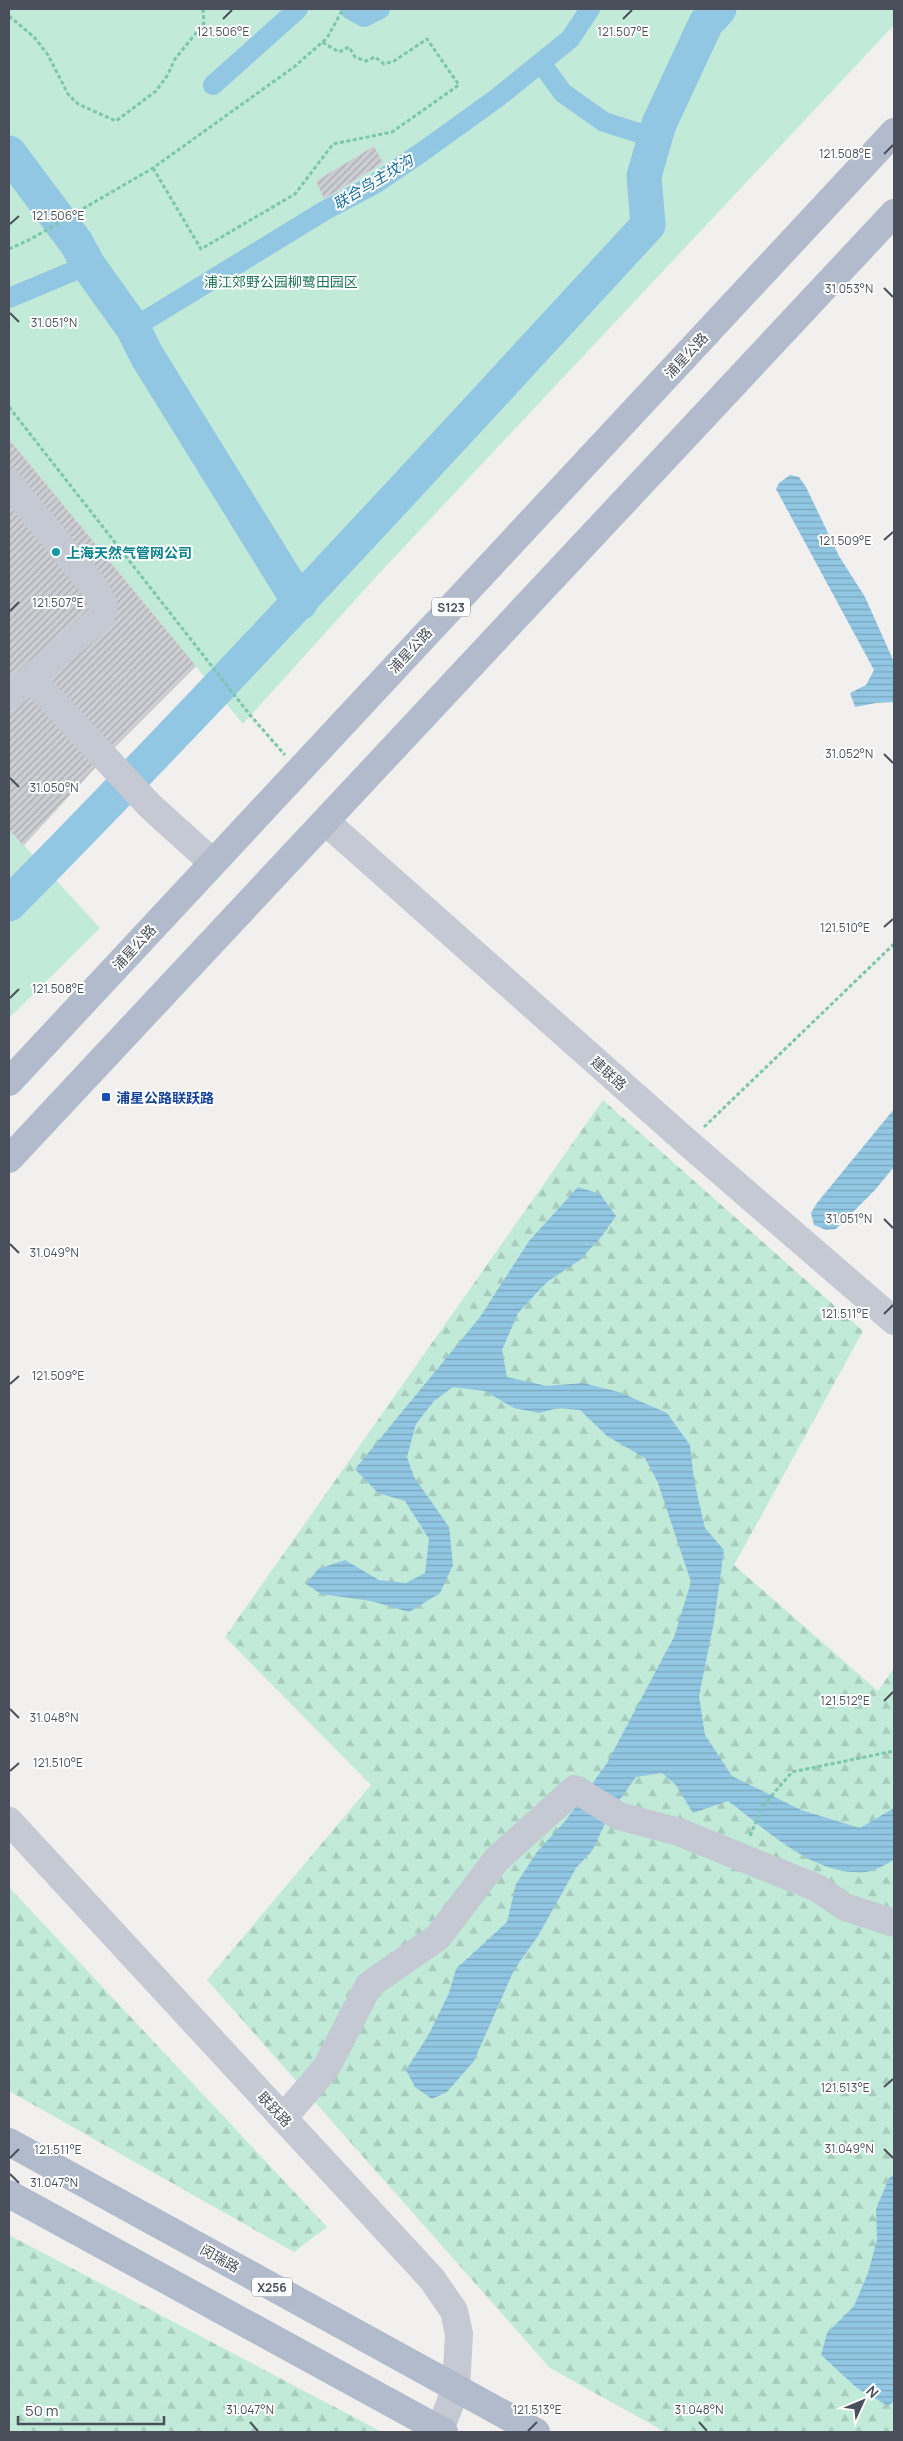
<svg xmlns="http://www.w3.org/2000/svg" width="903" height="2441" viewBox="0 0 903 2441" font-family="Manrope,'Noto Sans SC',sans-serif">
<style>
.green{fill:#c1ebd8}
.forest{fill:url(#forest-firs)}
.water{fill:url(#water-rules)}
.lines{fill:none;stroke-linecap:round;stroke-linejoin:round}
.canal{stroke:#92c7e4;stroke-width:20}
.river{stroke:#92c7e4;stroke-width:35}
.building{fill:url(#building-hatch);stroke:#d4d5da}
.path{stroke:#7cc6ad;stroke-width:3;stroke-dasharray:4 2.5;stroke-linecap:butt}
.minor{stroke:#c4c9d3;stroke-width:28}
.major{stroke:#b1bbcc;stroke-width:28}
.ticks{fill:none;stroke:#49505b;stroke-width:2}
.culture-dot{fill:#0f9aa8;stroke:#fff;stroke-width:2}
.transit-dot{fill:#1a4fb4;stroke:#fff;stroke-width:2}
.labels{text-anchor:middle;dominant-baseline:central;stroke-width:4;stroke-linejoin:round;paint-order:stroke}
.shield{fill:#fff;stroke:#80848c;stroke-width:1}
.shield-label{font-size:12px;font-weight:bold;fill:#49505b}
.park-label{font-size:14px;fill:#1f7758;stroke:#fff}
.street-label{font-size:14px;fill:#49505b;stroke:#fff}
.culture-label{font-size:14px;font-weight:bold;fill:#0d838f;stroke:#fff;text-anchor:start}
.transit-label{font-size:14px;font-weight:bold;fill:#164399;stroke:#fff;text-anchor:start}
.water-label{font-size:15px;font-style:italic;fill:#196f9e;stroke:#fff}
.ticks-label{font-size:12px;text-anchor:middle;fill:#49505b;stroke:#fff;stroke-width:4;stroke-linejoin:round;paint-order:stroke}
</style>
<defs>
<pattern id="forest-firs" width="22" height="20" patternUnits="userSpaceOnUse" patternTransform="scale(1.25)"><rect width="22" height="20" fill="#c1ebd8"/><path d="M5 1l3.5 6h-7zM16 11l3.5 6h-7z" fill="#a7cbbc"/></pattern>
<pattern id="water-rules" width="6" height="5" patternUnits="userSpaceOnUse" patternTransform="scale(1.25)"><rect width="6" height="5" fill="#92c7e4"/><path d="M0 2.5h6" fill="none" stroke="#79a4bc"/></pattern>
<pattern id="building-hatch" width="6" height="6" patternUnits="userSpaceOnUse" patternTransform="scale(1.25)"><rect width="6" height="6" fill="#ccced3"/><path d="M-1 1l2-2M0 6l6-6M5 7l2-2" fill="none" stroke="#a8aaae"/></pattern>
</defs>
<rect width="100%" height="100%" fill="#f1f0ef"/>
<g class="green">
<polygon points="9,9 894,9 894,25 374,579 243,724 9,439"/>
<polygon points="9,829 100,928 9,1018"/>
</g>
<g class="forest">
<polygon points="603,1100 863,1331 734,1565 878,1691 894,1668 894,2432 665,2432 550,2368 207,1980 371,1785 225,1637"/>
<polygon points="9,1887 327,2227 294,2252 9,2091"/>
<polygon points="9,2235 382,2432 9,2432"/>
</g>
<g class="water">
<polygon points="790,475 799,477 806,487 839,556 865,597 894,662 894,702 876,703 855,707 850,693 866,685 874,670 776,489 779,483"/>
<polygon points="894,1109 894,1167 874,1191 836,1229 826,1230 814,1225 811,1213 817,1203"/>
<path d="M578,1187l22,7 16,22 -14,20 -22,24 -33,22 -29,31 -16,37 5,27 40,9 36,-3 36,9 48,21 23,32 4,35 11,48 19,22 -10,72 -15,74 6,39 27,41 69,34 59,18 34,-20v52c-8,4 -19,11 -28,12 -52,5 -99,-42 -138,-71l-35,12 -17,-28 -14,-12 -26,4 -26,36 -18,38 -16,17 -38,68 -24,34 -40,91 -27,31 -15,7 -17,-12 -9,-17 23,-36 20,-41 7,-24 51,-47 9,-38 21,-32 30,-33 40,-56 67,-126 17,-55 -33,-99 -13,-25 -38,-22 -27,-26 -22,-2 -19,5 -25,-5 -29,-17 -32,-4 -19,14 -18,23 -9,33 7,20 35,50 4,38 -13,28 -31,19 -38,-11 -50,-7 -15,-10 12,-15 27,-9 34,20 27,3 19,-10 4,-34 -24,-38 -27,-8 -23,-24 125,-152 49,-76z"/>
<polygon points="894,2175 894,2401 888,2406 857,2388 821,2355 827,2333 854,2306 868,2273 877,2240 876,2209 889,2178"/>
</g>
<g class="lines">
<g class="canal">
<polyline points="350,9 364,17 380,9"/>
<polyline points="541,63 563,93 604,122 655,138"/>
<polyline points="213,85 298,9"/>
<polyline points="9,298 88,265"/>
<polyline points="133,328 324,211 375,184 422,152 497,98 570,39 590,9"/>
<polyline points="9,892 27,886"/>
</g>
<g class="river">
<polyline points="9,153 77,244 88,265 133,328 147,356 300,603"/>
<path d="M9,904c218,-221 428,-450 639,-679l-4,-49 15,-52 47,-101 13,-14"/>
</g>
</g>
<g class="building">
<polygon points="374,146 383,163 324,199 316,181"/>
<polygon points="9,439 196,666 104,758 23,846 9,829"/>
</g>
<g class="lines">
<g class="path">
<polyline points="9,16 34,37 48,55 68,94 78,104 116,121 156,91 167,76 175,59 204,23 203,9"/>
<polyline points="153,168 201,249 295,194 333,144 392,132 459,85 427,39 394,61 384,64 375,57 366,61 355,57 349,47 339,52 322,42"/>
<polyline points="9,249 31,239 153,168 294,67 327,38 343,9"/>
<polyline points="9,407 250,715 285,755"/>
<polyline points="704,1127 894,944"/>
<polyline points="750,1836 762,1807 792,1772 894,1751"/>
</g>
<g class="minor">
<polyline points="9,483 94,587 104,606 101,617 9,697"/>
<polyline points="32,679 150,806 212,862"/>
<polyline points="326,822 688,1143 894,1321"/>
<polyline points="9,1821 432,2279 454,2311 459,2334 456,2388 440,2430"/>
<polyline points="283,2118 326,2068 369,1985 438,1937 497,1859 575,1789 619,1816 679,1832 817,1888 845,1907 894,1923"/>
</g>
<g class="major">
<polyline points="9,1082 894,132"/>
<polyline points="9,1159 894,213"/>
<polyline points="9,2142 536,2432"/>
<polyline points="9,2194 444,2432"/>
</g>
</g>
<path class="ticks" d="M223,19l9,-9M623,19l9,-9M884,154l9,-9M10,224l9,-8M884,288l9,9M10,313l9,9M884,540l9,-8M10,611l9,-9M884,754l9,9M10,778l9,9M884,927l9,-8M10,998l9,-9M884,1219l9,9M10,1244l9,9M884,1314l9,-9M10,1384l9,-8M884,1701l9,-9M10,1709l9,9M10,1771l9,-8M884,2087l9,-8M884,2149l9,9M10,2158l9,-9M10,2174l9,9M250,2422l8,9M699,2422l8,9M528,2431l9,-9"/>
<circle class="culture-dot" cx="56" cy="552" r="5"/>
<rect class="transit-dot" x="101" y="1092" width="10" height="10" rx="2.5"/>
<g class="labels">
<g class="shield">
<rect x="432" y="597.5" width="38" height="19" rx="4"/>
<rect x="252" y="2277.5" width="40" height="19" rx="4"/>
</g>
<g class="shield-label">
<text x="451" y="607">S123</text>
<text x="272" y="2287">X256</text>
</g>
<g class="park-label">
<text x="281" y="281">浦江郊野公园柳鹭田园区</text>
</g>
<g class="street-label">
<text transform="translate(686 355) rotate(-47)">浦星公路</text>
<text transform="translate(410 650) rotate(-47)">浦星公路</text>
<text transform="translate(134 947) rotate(-47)">浦星公路</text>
<text transform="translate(609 1073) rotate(42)">建联路</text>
<text transform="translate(275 2109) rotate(47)">联跃路</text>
<text transform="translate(220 2258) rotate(29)">闵瑞路</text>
</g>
<g class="culture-label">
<text x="66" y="552">上海天然气管网公司</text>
</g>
<g class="transit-label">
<text x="116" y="1097">浦星公路联跃路</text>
</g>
<g class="water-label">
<text transform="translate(373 182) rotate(-31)">联合鸟主坟沟</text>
</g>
</g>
<g class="ticks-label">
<text x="223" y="36">121.506°E</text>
<text x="623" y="36">121.507°E</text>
<text x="845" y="158">121.508°E</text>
<text x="58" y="220">121.506°E</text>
<text x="849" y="293">31.053°N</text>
<text x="54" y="327">31.051°N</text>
<text x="845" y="545">121.509°E</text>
<text x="58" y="607">121.507°E</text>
<text x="849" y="758">31.052°N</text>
<text x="54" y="792">31.050°N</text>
<text x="845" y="932">121.510°E</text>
<text x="58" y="993">121.508°E</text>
<text x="849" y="1223">31.051°N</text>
<text x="54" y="1257">31.049°N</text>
<text x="845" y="1318">121.511°E</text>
<text x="58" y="1380">121.509°E</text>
<text x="845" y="1705">121.512°E</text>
<text x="54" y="1722">31.048°N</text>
<text x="58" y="1767">121.510°E</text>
<text x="845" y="2092">121.513°E</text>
<text x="849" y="2153">31.049°N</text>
<text x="58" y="2154">121.511°E</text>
<text x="54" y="2187">31.047°N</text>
<text x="250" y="2414">31.047°N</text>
<text x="699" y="2414">31.048°N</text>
<text x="537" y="2414">121.513°E</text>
</g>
<rect width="903" height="2441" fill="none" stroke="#49505b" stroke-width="20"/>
<g transform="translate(863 2401) rotate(46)" stroke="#ffffff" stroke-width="4" paint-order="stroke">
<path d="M0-4L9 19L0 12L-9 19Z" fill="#49505b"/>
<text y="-8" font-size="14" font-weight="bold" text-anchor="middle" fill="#49505b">N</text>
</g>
<path d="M18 2416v8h146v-8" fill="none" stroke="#49505b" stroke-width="2.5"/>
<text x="25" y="2416" font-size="15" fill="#49505b" stroke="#ffffff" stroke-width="4" paint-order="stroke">50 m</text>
</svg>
